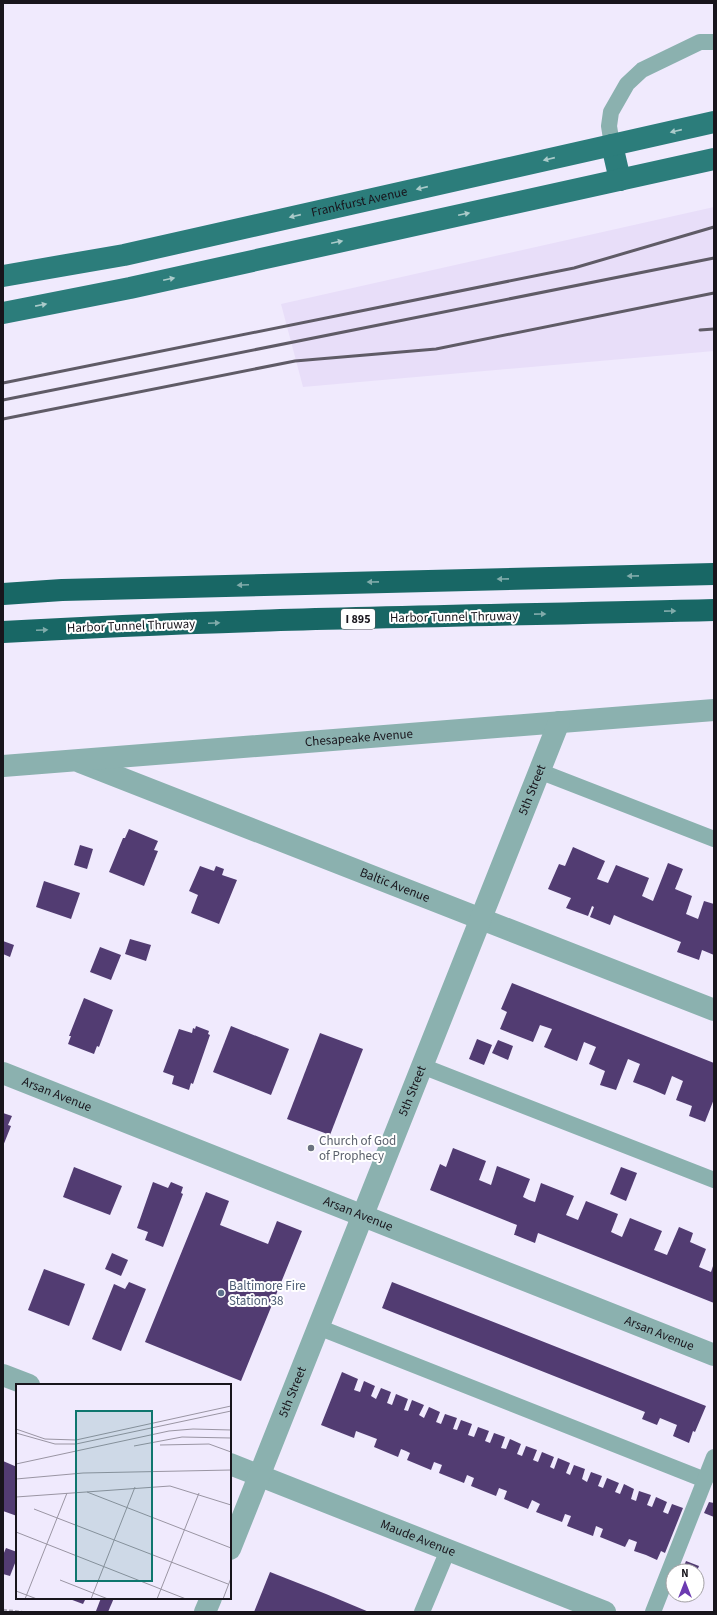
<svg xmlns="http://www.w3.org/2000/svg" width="717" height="1615" viewBox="0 0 717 1615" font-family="'Source Sans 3',sans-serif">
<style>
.built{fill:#e8def9}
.building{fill:#523c72}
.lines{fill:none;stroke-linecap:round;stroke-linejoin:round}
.path{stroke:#aba6b5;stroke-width:2.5;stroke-dasharray:4 2;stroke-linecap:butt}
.lane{stroke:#8bb1af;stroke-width:16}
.street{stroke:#8bb1af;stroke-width:22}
.primary{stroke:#2c7d7b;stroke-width:22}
.highway{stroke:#186765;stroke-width:22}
.rail{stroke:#5f5b66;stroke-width:3}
.oneway{fill:#abcbca}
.oneway2{fill:#80abaa}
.worship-dot{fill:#6b7280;stroke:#fff;stroke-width:1.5}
.service-dot{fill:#5c6f8a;stroke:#fff;stroke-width:1.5}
.labels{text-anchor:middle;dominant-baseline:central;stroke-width:4;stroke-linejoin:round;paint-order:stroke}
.shield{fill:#fff;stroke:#5d5b60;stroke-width:1}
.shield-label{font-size:12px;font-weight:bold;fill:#18151c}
.street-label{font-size:13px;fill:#18151c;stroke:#fff}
.worship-label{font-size:13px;fill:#5b616d;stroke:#fff;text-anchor:start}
.service-label{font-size:13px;fill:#4e5e75;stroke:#fff;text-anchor:start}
.inset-road{fill:none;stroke:#9a95a3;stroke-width:1}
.view{fill:#0f766e;fill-opacity:0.15;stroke:#0f766e;stroke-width:2}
.inset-edge{fill:none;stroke:#18151c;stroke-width:2}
</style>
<rect width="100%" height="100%" fill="#f0eafd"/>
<polygon class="built" points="714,207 714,351 303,387 281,304"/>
<g class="building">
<polygon points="129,829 158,841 154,850 158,851 144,886 109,872 123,838 125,838"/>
<polygon points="80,845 93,849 87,869 74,865"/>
<polygon points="573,847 605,861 597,879 608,883 616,865 649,878 642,896 653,901 668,863 683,869 675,889 692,896 686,914 698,919 704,901 714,904 714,955 702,950 699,960 677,952 681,942 623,919 614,915 610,925 590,917 594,907 592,906 588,916 566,908 571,898 548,889 559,864 565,866"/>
<polygon points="200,866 214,871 216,866 224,869 222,875 237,880 219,924 191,913 198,895 189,891"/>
<polygon points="44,881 80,893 71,919 36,907"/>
<polygon points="130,939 151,945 146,961 125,954"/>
<polygon points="3,941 14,945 10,957 3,954"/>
<polygon points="100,947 121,955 111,980 90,972"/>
<polygon points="512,983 714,1063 714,1099 705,1122 689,1116 692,1106 676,1100 683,1081 672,1076 665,1095 649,1088 633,1082 640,1064 628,1059 616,1090 600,1085 605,1071 589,1064 596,1047 584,1042 577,1061 544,1047 552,1029 540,1025 533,1042 500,1029 507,1012 501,1009"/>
<polygon points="84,998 113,1010 99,1047 97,1046 94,1054 68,1044 71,1036 69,1036"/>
<polygon points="196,1026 209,1031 208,1034 210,1035 193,1084 191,1083 189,1090 172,1084 174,1076 163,1072 179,1029 192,1033 193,1028 195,1029"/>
<polygon points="231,1026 289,1049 271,1095 213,1072"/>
<polygon points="320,1033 363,1049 330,1135 287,1119"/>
<polygon points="477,1039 492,1045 484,1065 469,1059"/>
<polygon points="498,1040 513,1046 508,1060 492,1053"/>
<polygon points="3,1113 12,1116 8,1125 11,1126 3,1146"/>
<polygon points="453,1148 486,1161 479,1180 491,1185 497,1166 530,1179 523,1197 529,1200 535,1202 541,1183 574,1196 566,1215 578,1220 586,1201 618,1214 611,1232 622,1237 630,1218 662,1231 654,1250 667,1255 679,1227 693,1233 690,1242 706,1249 699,1267 711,1272 714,1263 714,1303 538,1233 535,1243 515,1235 514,1235 517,1225 430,1190 440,1164 446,1167"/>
<polygon points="74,1167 122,1186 110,1215 63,1197"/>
<polygon points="621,1167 637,1173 626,1201 610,1194"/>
<polygon points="153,1182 168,1188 171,1182 183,1187 181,1193 183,1194 163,1247 145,1240 148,1232 137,1228"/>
<polygon points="206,1192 229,1201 220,1225 268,1244 277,1221 302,1231 241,1381 145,1342"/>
<polygon points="112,1253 128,1260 121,1276 105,1269"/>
<polygon points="44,1269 85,1284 69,1326 28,1310"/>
<polygon points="129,1282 146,1289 121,1351 92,1339 114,1284 125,1289"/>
<polygon points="392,1282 706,1406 695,1432 693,1431 689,1443 673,1436 677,1425 660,1418 657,1425 642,1419 645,1412 382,1308"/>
<polygon points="342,1372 358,1379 354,1390 360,1392 364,1381 375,1386 371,1396 376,1399 381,1388 391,1392 387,1403 392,1405 396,1394 408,1399 404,1410 408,1411 412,1400 424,1405 419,1415 424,1418 429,1407 440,1412 436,1422 441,1424 445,1414 457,1418 453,1429 457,1430 461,1420 472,1424 468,1435 474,1437 478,1427 489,1431 485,1441 490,1443 494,1433 505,1437 501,1448 506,1449 510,1439 521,1444 517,1454 522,1456 526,1446 537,1450 533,1460 538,1462 542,1452 554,1457 550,1467 554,1469 558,1458 570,1463 566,1473 570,1475 574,1465 585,1469 582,1479 587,1482 591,1472 602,1476 598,1486 603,1488 607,1478 619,1483 615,1492 620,1494 624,1484 634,1489 631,1499 636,1501 639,1491 651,1495 647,1505 652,1507 656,1497 667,1502 663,1512 668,1514 672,1504 683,1508 665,1553 661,1551 657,1560 646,1555 634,1551 637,1542 629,1539 625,1547 600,1537 603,1529 596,1526 593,1536 567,1526 571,1516 565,1514 562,1522 536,1512 540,1504 532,1500 528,1509 504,1499 507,1491 499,1488 496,1496 471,1486 474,1478 467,1475 464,1483 439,1473 442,1465 434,1462 431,1470 407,1460 410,1453 406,1451 401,1449 398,1457 374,1447 377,1439 356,1431 354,1438 321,1425"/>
<polygon points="3,1461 17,1467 17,1516 3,1511"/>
<polygon points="709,1502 714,1503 714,1517 704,1513"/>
<polygon points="6,1548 17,1552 17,1558 10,1576 3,1574 3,1555"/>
<polygon points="686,1561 699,1566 697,1571 682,1571"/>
<polygon points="270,1572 326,1594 369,1612 254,1612"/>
<polygon points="67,1598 86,1598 83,1604"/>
<polygon points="101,1598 114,1598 108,1612 96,1611"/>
</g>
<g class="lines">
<polyline class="path" points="3,1610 22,1612"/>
<g class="lane">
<polyline points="612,145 609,126 611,112 627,84 642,70 700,42 714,42"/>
<polyline points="539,771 714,839"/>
<polyline points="422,1066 714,1180"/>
<polyline points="318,1327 705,1480"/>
<polyline points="422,1612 448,1550"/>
<polyline points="653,1612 714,1457"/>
</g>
<g class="street">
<path id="s1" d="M80,762l634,248"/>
<path id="s2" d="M3,766l711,-56"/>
<path id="s3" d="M3,1073l711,282"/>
<polyline points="3,1375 29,1385"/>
<path id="s4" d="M230,1464l375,148"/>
<path id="s5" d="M230,1549l329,-827"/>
<polyline points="205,1612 211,1598"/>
</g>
<g class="primary">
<polyline points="612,145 620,180"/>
<path id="s6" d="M3,276l121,-21 590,-133"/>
<polyline points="3,313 130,288 714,159"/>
</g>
<g class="highway">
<polyline points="3,594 62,590 714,574"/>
<path d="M3,632c237,-14 474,-16 711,-22"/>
</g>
<g class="rail">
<polyline points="700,330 714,329"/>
<polyline points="3,383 574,268 714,227"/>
<polyline points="3,400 714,258"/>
<polyline points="3,419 295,361 436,349 714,293"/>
</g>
</g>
<defs><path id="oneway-solid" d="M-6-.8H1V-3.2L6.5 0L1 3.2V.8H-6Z"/></defs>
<g class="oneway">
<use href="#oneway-solid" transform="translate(676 131) rotate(167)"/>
<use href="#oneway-solid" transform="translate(549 159) rotate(167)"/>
<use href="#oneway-solid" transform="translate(422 188) rotate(167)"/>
<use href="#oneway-solid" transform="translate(464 214) rotate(-12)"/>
<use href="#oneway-solid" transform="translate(295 216) rotate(167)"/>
<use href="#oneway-solid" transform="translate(337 242) rotate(-12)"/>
<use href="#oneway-solid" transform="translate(169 279) rotate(-12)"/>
<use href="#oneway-solid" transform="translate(41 305) rotate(-11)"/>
</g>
<g class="oneway2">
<use href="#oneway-solid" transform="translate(633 576) rotate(179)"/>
<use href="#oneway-solid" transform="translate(503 579) rotate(179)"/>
<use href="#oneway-solid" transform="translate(373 582) rotate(179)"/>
<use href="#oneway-solid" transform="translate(243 585) rotate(178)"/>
<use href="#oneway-solid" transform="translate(670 611) rotate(-1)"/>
<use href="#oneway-solid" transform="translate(540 614) rotate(-1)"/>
<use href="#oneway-solid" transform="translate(214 623) rotate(-2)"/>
<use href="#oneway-solid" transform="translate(42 630) rotate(-3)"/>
</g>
<circle class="worship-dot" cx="311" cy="1148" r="4"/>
<circle class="service-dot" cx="221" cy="1293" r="4"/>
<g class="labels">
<rect class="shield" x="341" y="609" width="34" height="20" rx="3"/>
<g class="shield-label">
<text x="358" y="619">I 895</text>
</g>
<g class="street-label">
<text stroke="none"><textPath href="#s6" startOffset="364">Frankfurst Avenue</textPath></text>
<text transform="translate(454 617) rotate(-1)">Harbor Tunnel Thruway</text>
<text transform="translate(131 626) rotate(-2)">Harbor Tunnel Thruway</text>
<text stroke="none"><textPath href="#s2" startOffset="357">Chesapeake Avenue</textPath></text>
<text stroke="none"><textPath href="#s5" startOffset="817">5th Street</textPath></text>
<text stroke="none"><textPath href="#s1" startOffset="338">Baltic Avenue</textPath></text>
<text stroke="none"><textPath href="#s5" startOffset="493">5th Street</textPath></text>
<text stroke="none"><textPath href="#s3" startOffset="58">Arsan Avenue</textPath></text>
<text stroke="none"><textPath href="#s3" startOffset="382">Arsan Avenue</textPath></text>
<text stroke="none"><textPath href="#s3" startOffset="706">Arsan Avenue</textPath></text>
<text stroke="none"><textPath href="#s5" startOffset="169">5th Street</textPath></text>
<text stroke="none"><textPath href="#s4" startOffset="202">Maude Avenue</textPath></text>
</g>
<g class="worship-label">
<text x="319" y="1141">Church of God<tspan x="319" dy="15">of Prophecy</tspan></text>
</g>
<g class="service-label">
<text x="229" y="1286">Baltimore Fire<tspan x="229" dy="15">Station 38</tspan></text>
</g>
</g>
<g transform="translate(16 1384)">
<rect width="215" height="215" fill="#f0eafd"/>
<path class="inset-road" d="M0,45l29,10 31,1 155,-34M0,49l39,11h21l155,-33M144,61l49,-1 22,8M118,62l48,-9 49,1M0,80l153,-33 24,-2 38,1M0,95l67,-6 148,-3M71,108l144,56M0,113l154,-11 61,19M18,125l194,75M0,148l170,67M44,196l48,19M0,207l21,8M9,215l42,-106M75,215l44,-112M141,215l42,-106M207,215l8,-21"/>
<path class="view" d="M60,27h76v170h-76z"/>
<rect width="215" height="215" class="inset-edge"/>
</g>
<rect width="717" height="1615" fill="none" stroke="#18151c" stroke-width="8"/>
<g transform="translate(685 1583)"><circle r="19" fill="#ffffff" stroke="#a3a1a4"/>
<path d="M0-3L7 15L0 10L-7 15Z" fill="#6b3ab1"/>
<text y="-6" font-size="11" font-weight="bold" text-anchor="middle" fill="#18151c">N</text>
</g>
</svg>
